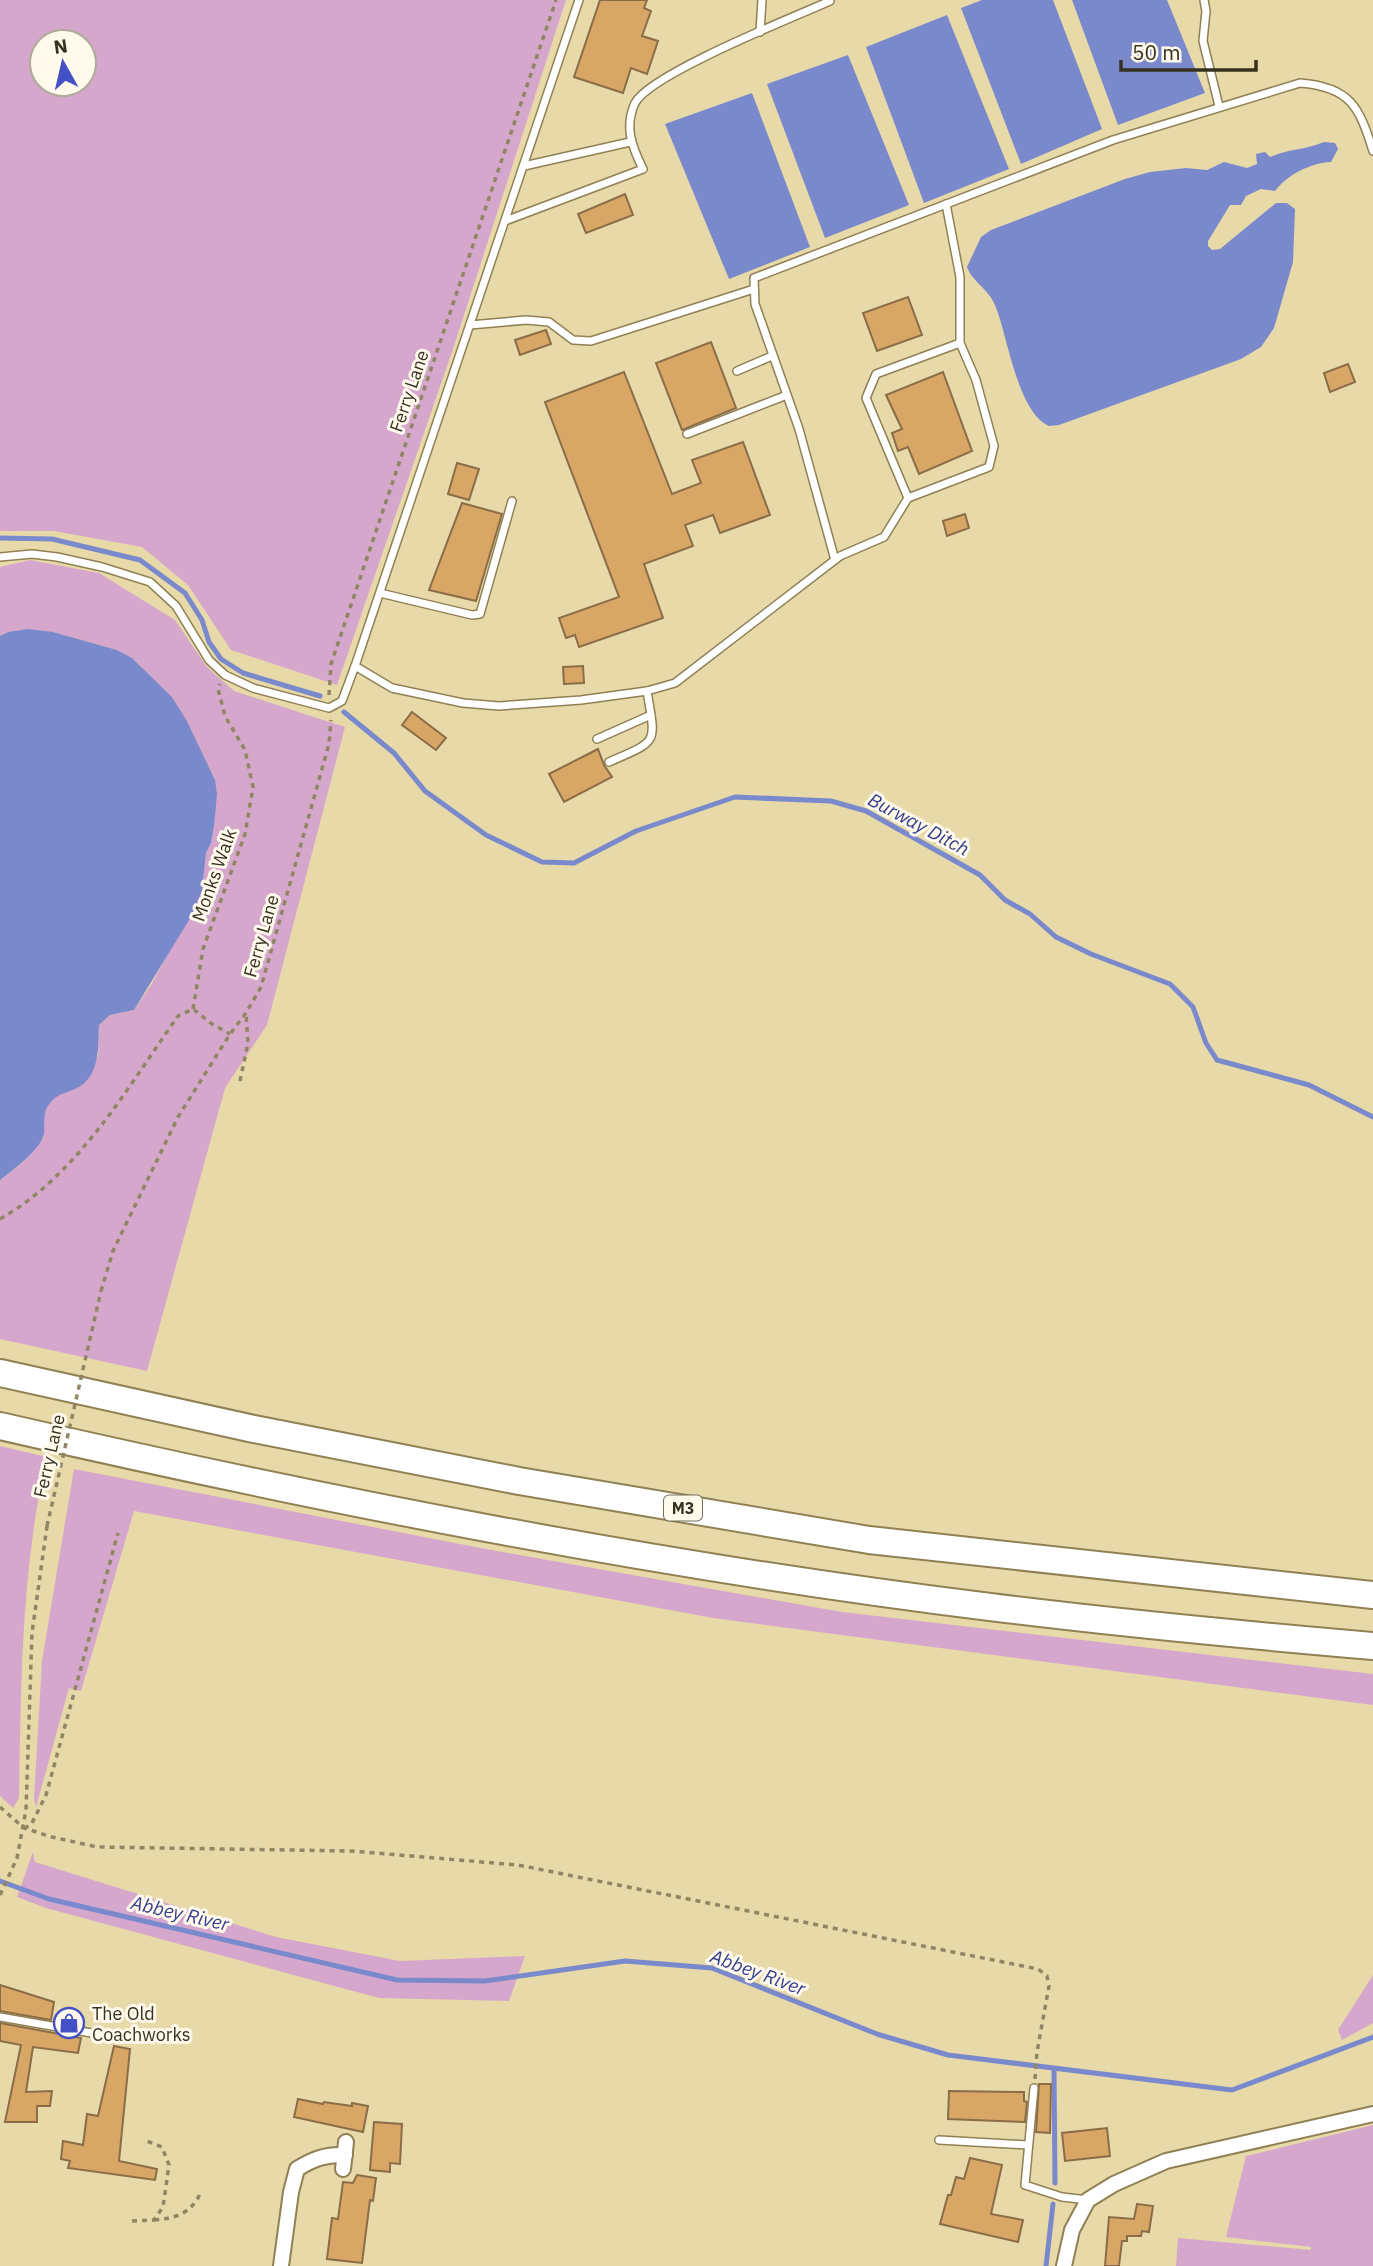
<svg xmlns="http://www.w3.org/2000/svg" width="1373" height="2266" viewBox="0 0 1373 2266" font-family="'IBM Plex Sans',sans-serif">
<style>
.green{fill:#d5a7cc;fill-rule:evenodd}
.water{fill:#7a89cc}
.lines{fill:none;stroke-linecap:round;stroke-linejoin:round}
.stream{stroke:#7a89cc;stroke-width:5}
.building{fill:#d8a665;stroke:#8a6d48;stroke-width:2}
.lane-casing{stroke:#8f8154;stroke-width:10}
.street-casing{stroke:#8f8154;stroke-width:18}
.highway-casing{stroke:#8f8154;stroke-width:30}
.path{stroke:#908664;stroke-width:3.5;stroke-dasharray:5 5;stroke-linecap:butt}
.lane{stroke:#fff;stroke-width:7}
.street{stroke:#fff;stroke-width:14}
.highway{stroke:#fff;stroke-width:26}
.path-bridge{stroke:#908664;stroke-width:3.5;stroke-dasharray:5 5;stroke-linecap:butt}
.labels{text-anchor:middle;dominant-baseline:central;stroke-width:6;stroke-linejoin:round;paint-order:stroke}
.shield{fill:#fffaec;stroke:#736e5c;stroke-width:2}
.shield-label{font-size:16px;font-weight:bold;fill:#37321f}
.street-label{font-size:18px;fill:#37321f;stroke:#fffaec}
.poi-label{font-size:18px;fill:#37321f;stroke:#fffaec;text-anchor:start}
.water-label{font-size:19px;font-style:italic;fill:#343f8f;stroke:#fffaec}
</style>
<rect width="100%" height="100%" fill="#e8d9a9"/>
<g class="green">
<path d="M0,0h566l-112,346 -117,339 -106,-35 -43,-65 -46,-38 -88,-16h-54zM42,42h42v42h-42z"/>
<polygon points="30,560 99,573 175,620 207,667 234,691 345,727 267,1025 225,1088 147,1371 0,1339 0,1180 23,1162 44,1137 44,1116 48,1104 59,1094 81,1085 98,1056 99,1025 110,1015 134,1010 151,985 202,891 206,853 211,843 215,780 187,721 172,697 132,658 117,650 53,632 8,632 0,636 0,567"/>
<path d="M0,1446l47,11c-26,112 -26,227 -28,341l-6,10 -13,-12z"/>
<polygon points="74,1469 486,1549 842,1612 1373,1674 1373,1705 713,1618 134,1511 81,1691 69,1688 36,1807 34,1798 42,1661"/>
<polygon points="33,1852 35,1862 276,1937 400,1961 525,1956 509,2001 379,1998 46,1908 17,1897"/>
<polygon points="1373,1975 1373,2023 1342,2040 1338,2030"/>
<polygon points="1373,2125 1373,2266 1176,2266 1178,2238 1311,2250 1311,2247 1226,2237 1246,2156"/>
</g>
<g class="water">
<polygon points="982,0 1053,0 1102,129 1021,164 961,8"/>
<polygon points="1072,0 1167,0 1205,93 1118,125"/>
<polygon points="947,15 1009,169 924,203 866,47"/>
<polygon points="848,55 909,205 825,238 767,84"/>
<polygon points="752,93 810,247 729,279 665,124"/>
<path d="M1324,142l11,1 3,6 -7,13c-20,1 -43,12 -56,29l-14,-2 -15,7 -5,9h-11l-22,36v5l4,4 8,-1 56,-46h11l8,6 -2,53 -19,66 -13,19 -20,12 -182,66 -10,1c-32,-14 -41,-90 -54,-121 -6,-15 -23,-24 -28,-38l14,-30 10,-7 134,-51 25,-7 36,-4 21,2 17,-8 23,6 10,-4 -1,-10 9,-2 5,5c17,-8 36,-7 54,-15z"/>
<path d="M28,629l25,3 64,18 15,8 40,39 15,24 28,59 2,14 -3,32 -3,17 -5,10 -4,38 -13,29 -55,90 -24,5 -11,10c-1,21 1,46 -17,60 -11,8 -24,7 -32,18 -8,10 -5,20 -6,31 -3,15 -32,37 -44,46v-544l8,-4z"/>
</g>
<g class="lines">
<g class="stream">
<polyline points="0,538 52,539 140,560 185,593 202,620 209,642 221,659 243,673 320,696"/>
<polyline points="344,712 394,753 425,791 486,835 542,862 574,863 636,831 735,797 831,801 866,811 980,875 1005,900 1030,914 1056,937 1091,954 1170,984 1193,1007 1206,1043 1217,1060 1309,1085 1373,1117"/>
<polyline points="0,1881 49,1899 397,1980 485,1981 625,1961 712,1968 877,2034 948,2055 1232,2090 1373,2037"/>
<polyline points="1054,2069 1055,2183"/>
<polyline points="1046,2266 1053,2204"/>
</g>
</g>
<g class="building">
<polygon points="600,0 647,0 644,8 651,11 642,36 658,41 647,74 631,68 623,93 574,77"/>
<polygon points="625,194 633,215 586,233 578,214"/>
<polygon points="908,297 922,335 877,351 863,313"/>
<polygon points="546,330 551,344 520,355 515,340"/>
<polygon points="711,342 736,408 682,430 656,363"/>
<polygon points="1348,364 1355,382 1330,392 1324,373"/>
<polygon points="624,372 672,494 701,483 692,460 743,442 770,515 720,533 713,515 685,525 693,546 644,564 663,618 579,647 575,635 566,638 559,618 619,597 545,402"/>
<polygon points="943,372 972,451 919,474 908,447 898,451 892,433 902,429 886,395"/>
<polygon points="457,463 479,469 469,500 448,494"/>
<polygon points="462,503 502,514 476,601 429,590"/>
<polygon points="965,514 969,528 947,536 943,521"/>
<polygon points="583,666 584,683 564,684 563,667"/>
<polygon points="412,712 446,738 436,750 402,725"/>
<polygon points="598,749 604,765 612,777 564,802 549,774"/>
<polygon points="0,1985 54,2002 51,2020 0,2011"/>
<polygon points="0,2023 81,2038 78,2053 33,2047 26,2092 52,2091 50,2106 37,2106 37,2122 5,2122 21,2045 0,2041"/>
<polygon points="114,2046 130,2049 119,2161 157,2169 155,2180 68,2168 70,2161 61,2159 63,2141 83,2145 87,2114 98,2116"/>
<polygon points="1039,2084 1051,2084 1050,2133 1036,2132"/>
<polygon points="949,2091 1024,2092 1024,2101 1027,2102 1025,2122 948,2119"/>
<polygon points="298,2099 323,2104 324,2102 352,2106 352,2103 368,2106 363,2132 294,2117"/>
<polygon points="374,2122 402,2124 400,2164 390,2163 390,2172 370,2170"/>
<polygon points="1107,2128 1110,2156 1065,2161 1062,2133"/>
<polygon points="970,2158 1002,2165 991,2214 1023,2220 1018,2242 940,2224 948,2195 951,2195 956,2177 964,2179"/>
<polygon points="357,2175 376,2178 373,2201 370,2200 362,2263 327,2259 332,2218 338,2219 343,2182 353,2183"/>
<polygon points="1137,2204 1153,2206 1149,2232 1142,2231 1141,2236 1127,2236 1127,2241 1122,2241 1119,2266 1105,2266 1109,2217 1134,2219"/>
</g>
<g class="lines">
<g class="lane-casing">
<g id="lane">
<polyline points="1204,0 1206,11 1203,41 1219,106"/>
<polyline points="760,32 762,0"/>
<polyline points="524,166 630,142"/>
<path d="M505,221l138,-52c-11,-22 -19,-42 -8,-66 15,-29 159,-86 195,-102"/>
<polyline points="470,325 526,320 549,322 573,340 591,341 754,289"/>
<polyline points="737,371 772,356"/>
<polyline points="687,434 787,395"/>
<polyline points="908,498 866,398 876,374 960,343"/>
<polyline points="0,557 32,554 57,557 102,567 150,582 176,606 209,660 225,675 253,688 329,708 342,701 355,666 579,0"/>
<path d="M835,560l-36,-131 -44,-125 -1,-26 359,-138 187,-57c50,4 59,23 73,68"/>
<polyline points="380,593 472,615 480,614 512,501"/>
<polyline points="355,666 392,688 463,703 499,706 581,700 647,691 675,683 840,556 884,537 908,498 989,467 994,446 976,380 960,343 960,277 946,204"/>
<polyline points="597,739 651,715"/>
<path d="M609,762c50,-22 47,-17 38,-71"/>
<polyline points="0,2017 120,2038"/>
<polyline points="1034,2088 1025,2185 1062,2197 1088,2200"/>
<polyline points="939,2140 1028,2145"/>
</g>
</g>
<g class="street-casing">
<g id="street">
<polyline points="343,2169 346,2142"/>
<path d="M281,2266l10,-74 6,-23c16,-10 29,-15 48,-14"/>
<polyline points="1064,2266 1072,2230 1088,2200 1114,2184 1166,2161 1373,2114"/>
</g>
</g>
<g class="highway-casing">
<g id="highway">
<polyline points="0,1373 254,1429 519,1481 869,1540 1373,1595"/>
<path d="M0,1426c327,75 657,140 990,181 127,16 255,28 383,39"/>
</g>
</g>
<g class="path">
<polyline points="329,695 331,664 556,0"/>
<polyline points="193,1009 203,949 245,834 253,787 245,750 225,716 218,689 220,684"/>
<polyline points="240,1081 248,1043 246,1014"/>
<path d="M0,1219c79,-45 127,-131 178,-203l15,-7 19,15 18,10"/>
<polyline points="101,1291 113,1251 178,1117 230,1034 246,1013 261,987 329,744 331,720"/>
<polyline points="0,1807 24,1828 52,1837 97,1847 352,1851 518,1865 1038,1969 1047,1976 1049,1986 1037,2052 1035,2079"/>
<polyline points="24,1828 31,1825 46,1795 118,1533"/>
<polyline points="0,1895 17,1858 26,1810 32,1633 47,1526"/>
<path d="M154,2220c22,-2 37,-6 47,-28"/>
<polyline points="132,2221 154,2220 163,2207 169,2165 162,2147 144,2140"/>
</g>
<use href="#lane" class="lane"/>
<use href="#street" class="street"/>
<use href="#highway" class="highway"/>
<polyline class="path-bridge" points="47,1526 101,1291"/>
</g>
<defs>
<g id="shop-ring" transform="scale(1.575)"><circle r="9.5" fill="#fffaec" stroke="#4451c6" stroke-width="1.5"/><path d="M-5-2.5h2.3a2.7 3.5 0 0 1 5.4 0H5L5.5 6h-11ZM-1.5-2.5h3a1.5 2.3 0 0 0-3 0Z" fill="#4451c6"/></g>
</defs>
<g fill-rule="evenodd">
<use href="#shop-ring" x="69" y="2023"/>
</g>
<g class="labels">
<rect class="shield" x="664" y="1495.5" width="38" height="25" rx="5"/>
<g class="shield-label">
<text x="683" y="1508">M3</text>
</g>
<g class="street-label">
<text transform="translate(409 391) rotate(-71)">Ferry Lane</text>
<text transform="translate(214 875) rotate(-70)">Monks Walk</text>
<text transform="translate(261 936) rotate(-74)">Ferry Lane</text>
<text transform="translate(49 1456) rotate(-77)">Ferry Lane</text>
</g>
<g class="poi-label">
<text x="92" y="2013">The Old<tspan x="92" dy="21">Coachworks</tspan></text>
</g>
<g class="water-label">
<text transform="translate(919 824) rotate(28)">Burway Ditch</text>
<text transform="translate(180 1913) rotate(13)">Abbey River</text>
<text transform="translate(758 1972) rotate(20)">Abbey River</text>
</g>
</g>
<g transform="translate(63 63) rotate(352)"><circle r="33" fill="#fffaec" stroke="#afaa9a" stroke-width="2"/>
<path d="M0-5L12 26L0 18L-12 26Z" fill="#4451c6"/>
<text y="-10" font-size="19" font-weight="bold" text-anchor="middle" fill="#37321f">N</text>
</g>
<path d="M1121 60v10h135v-10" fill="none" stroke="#37321f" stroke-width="3.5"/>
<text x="1132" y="60" font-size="21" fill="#37321f" stroke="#fffaec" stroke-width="5" paint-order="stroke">50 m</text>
</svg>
